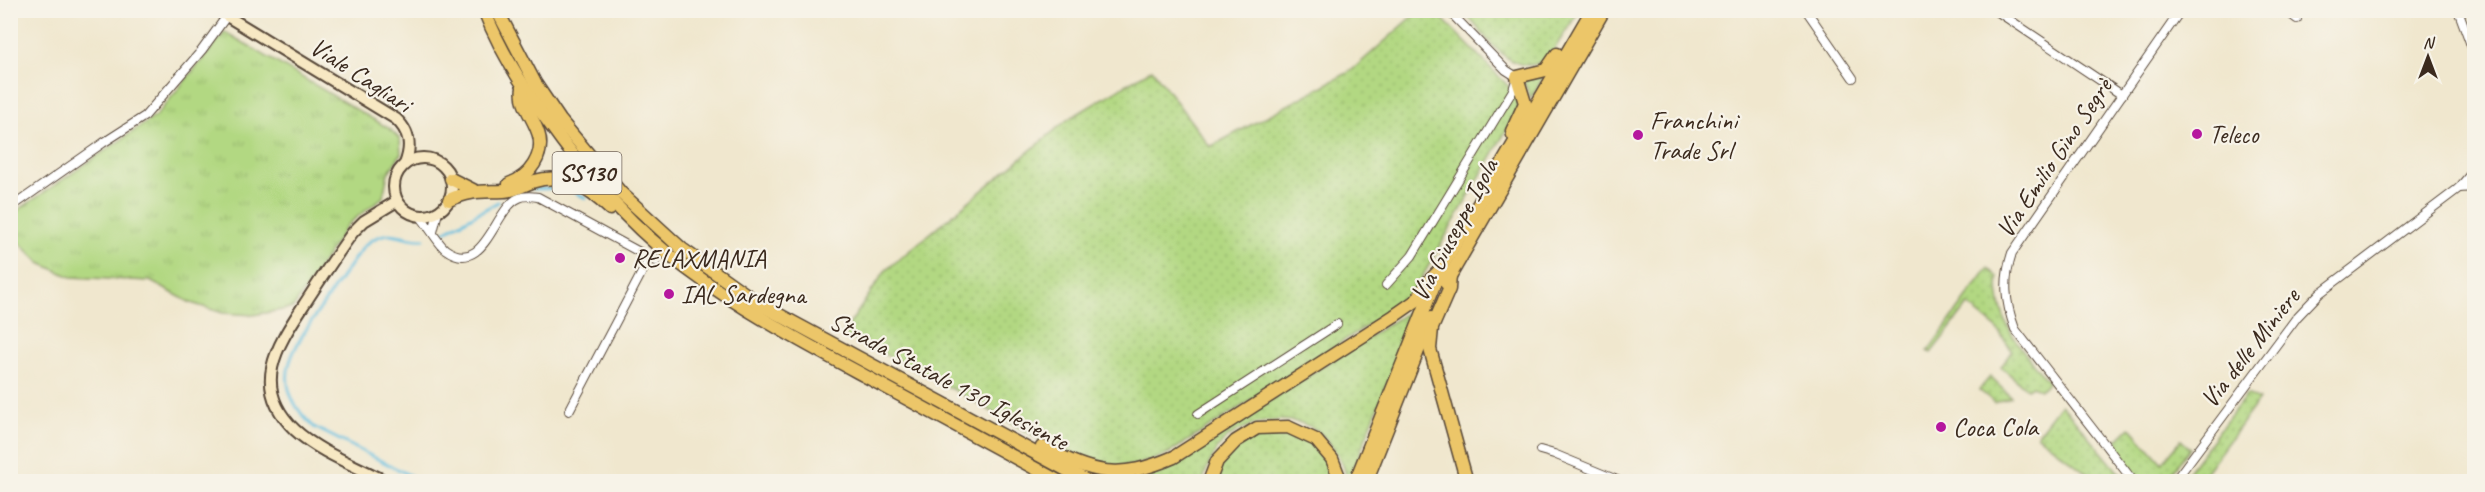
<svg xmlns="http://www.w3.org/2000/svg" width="2485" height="492" viewBox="0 0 2485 492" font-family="Caveat,sans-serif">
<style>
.grass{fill:url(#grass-dots);stroke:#768150;stroke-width:1.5}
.park{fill:url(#park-tufts);stroke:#768150;stroke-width:1.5}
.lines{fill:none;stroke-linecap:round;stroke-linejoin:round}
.stream{stroke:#61bedf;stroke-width:3}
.minor-casing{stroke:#564638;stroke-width:10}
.secondary-casing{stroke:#564638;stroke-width:14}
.primary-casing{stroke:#564638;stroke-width:15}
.trunk-casing{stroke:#564638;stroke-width:15}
.minor{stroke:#fff;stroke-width:8}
.secondary{stroke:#f7e8c3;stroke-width:10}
.primary{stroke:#ecc669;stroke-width:12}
.trunk{stroke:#ecc669;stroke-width:12}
.poi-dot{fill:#b5179e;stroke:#f7f3e8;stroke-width:2}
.labels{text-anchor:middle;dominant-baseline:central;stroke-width:4.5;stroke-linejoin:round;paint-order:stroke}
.shield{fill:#f7f3e8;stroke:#73665b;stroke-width:1.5}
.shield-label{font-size:24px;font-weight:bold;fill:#3b2a1e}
.street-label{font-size:26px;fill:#3b2a1e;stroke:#f7f3e8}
.poi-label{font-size:26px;fill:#3b2a1e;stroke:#f7f3e8;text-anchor:start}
</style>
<defs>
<pattern id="grass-dots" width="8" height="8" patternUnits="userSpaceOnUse" patternTransform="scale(1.5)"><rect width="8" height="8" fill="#b2d882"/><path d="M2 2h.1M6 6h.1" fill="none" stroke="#9aba70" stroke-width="1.8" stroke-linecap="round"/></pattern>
<pattern id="park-tufts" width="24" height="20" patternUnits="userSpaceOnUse" patternTransform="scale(1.5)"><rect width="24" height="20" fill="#b2d882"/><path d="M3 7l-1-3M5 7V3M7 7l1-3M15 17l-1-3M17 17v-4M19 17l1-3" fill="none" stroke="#9aba70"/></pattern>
</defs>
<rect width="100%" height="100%" fill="#f7f3e8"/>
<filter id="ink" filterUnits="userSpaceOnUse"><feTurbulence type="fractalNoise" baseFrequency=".0167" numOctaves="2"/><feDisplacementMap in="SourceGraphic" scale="12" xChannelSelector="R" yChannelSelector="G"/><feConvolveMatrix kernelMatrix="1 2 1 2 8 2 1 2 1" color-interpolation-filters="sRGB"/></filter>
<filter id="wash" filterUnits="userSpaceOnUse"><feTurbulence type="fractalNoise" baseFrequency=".008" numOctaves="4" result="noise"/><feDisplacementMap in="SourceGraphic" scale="24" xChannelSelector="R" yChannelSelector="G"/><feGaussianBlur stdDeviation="1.35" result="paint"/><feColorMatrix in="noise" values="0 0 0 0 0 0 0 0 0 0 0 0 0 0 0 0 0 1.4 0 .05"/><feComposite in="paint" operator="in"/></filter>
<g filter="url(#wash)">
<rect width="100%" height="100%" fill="#f0e7ce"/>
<g class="grass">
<path d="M1419,11h16l83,85v14l-108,188 -244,157c-19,7 -38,14 -58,10 -52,-10 -100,-45 -145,-70 -39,-22 -79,-41 -120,-61l42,-63 182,-151 85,-51 58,78 141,-76z"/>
<path d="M1463,11h116l-30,46c-35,28 -64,-23 -86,-46z"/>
<polygon points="1544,76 1531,98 1524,83 1528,78"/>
<path d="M1988,268l10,9c-2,47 23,71 50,105l-3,5 -5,2 -8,-3 -5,3 -26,-22 11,-16 -15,-22 -29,-24 -37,48 -3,-2z"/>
<path d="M1414,308l1,4 -66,169c-3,-3 -4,-10 -6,-16 -5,-11 -12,-21 -21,-30 -24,-22 -65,-17 -91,0 -14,10 -24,30 -28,46l-81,1 -8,-5 24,-1 32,-12z"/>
<polygon points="1990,377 2011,397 1995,403 1979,390"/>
<polygon points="2247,394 2259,400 2199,481 2181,481"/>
<polygon points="2061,404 2126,481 2097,481 2037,435"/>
<polygon points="2130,427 2162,463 2181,440 2190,448 2165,481 2140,481 2113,448 2115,446 2114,443"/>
<path d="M1271,431c23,0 42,8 57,28 5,5 6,16 8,23h-122c9,-27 29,-44 57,-51z"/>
</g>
<polygon class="park" points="225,32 390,129 400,139 401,154 388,173 383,197 347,225 293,308 253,315 223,313 191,303 150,281 71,277 40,263 11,234 11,215 156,116"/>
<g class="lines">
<g class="stream">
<polyline points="534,189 566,188 586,198"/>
<polyline points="444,232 498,202"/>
<path d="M423,482l-109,-55c-48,-44 -22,-77 8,-121 14,-21 28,-42 43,-61 27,-21 33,-5 59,-6"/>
</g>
</g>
</g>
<g filter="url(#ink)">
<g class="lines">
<g class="minor-casing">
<g id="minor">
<polyline points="1806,10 1853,78"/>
<polyline points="1995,10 2122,95"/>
<polyline points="2285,10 2297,19"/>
<polyline points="2458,10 2474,53"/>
<polyline points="2459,188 2474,187"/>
<polyline points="10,208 103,143 145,116 202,50 226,17"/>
<path d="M420,216c8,9 17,26 25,33 40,29 49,-41 74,-51 6,-3 13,-2 19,-1l118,64"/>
<polyline points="433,232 438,212"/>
<polyline points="1386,285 1412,256 1513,90 1517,77 1506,70 1448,10"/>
<polyline points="569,411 650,257"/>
<polyline points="1198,414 1337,324"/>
<polyline points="1540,450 1554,454 1622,482"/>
<path d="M2134,482l-119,-153c-10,-27 -12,-49 -3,-76l169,-243"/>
<polyline points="2174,482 2297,317 2320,293 2459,188 2474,170"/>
</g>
</g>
<g class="secondary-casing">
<g id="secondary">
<path d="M217,10l179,109c14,13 16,27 9,45"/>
<circle cx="423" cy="187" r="29"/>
<path d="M387,482c-30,-16 -67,-29 -92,-52 -47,-45 -16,-87 12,-130 15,-23 30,-46 46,-68l11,-11 33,-20"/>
</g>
</g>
<g class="primary-casing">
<g id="primary">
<polyline points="1513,135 1512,131 1525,103 1517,77 1546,70 1557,54"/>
<polyline points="1446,283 1604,10"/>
<polyline points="1355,482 1440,270 1592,10"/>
<polyline points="1366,482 1431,318"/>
</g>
</g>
<g class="trunk-casing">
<g id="trunk">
<path d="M484,10c16,41 38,76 63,110 39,55 85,108 139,148 56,42 118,75 179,108 65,35 130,70 195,106"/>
<polyline points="497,10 535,83 560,120 621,193 682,249 761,305 1089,482"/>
<polyline points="451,179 473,190"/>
<path d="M509,184c11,-4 19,-10 25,-20 20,-33 -16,-51 -11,-76"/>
<path d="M449,200c22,-10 32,-8 55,-9 10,0 21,-7 31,-10 30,-9 54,8 75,28"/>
<polyline points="1450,273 1449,289 1432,328 1430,349 1467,482"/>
<path d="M1042,447c53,27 76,34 132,10l220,-141 23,-16 12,-19 11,-11"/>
<polyline points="1209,482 1217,461 1236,441 1257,428 1288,427 1316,440 1332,459 1341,482"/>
</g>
</g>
<use href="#minor" class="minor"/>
<use href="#secondary" class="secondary"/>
<use href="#primary" class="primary"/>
<use href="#trunk" class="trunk"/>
</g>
</g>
<g class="poi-dot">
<circle cx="2197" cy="134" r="6"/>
<circle cx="1638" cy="135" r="6"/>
<circle cx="620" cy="258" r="6"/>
<circle cx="669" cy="294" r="6"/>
<circle cx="1941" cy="427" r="6"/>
</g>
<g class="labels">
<rect class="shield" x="552.5" y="152" width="69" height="42" rx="4.5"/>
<g class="shield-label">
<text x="587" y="173">SS130</text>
</g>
<g class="street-label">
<text transform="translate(361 75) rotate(33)">Viale Cagliari</text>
<text transform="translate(2054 158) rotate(-56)">Via Emilio Gino Segrè</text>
<text transform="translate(1454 230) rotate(-62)">Via Giuseppe Igola</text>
<text transform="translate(2250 348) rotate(-52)">Via delle Miniere</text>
<text transform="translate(949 381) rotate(28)">Strada Statale 130 Iglesiente</text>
</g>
<g class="poi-label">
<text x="1650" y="120">Franchini<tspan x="1650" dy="30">Trade Srl</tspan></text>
<text x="2209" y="134">Teleco</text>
<text x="632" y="258">RELAXMANIA</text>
<text x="681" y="294">IAL Sardegna</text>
<text x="1953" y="427">Coca Cola</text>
</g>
</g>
<rect width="2485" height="492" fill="none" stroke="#f7f3e8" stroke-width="36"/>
<g transform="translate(2428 57)" stroke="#f7f3e8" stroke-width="4.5" paint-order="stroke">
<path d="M0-4.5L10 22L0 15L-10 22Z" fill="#3b2a1e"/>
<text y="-9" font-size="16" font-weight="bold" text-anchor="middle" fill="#3b2a1e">N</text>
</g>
</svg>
